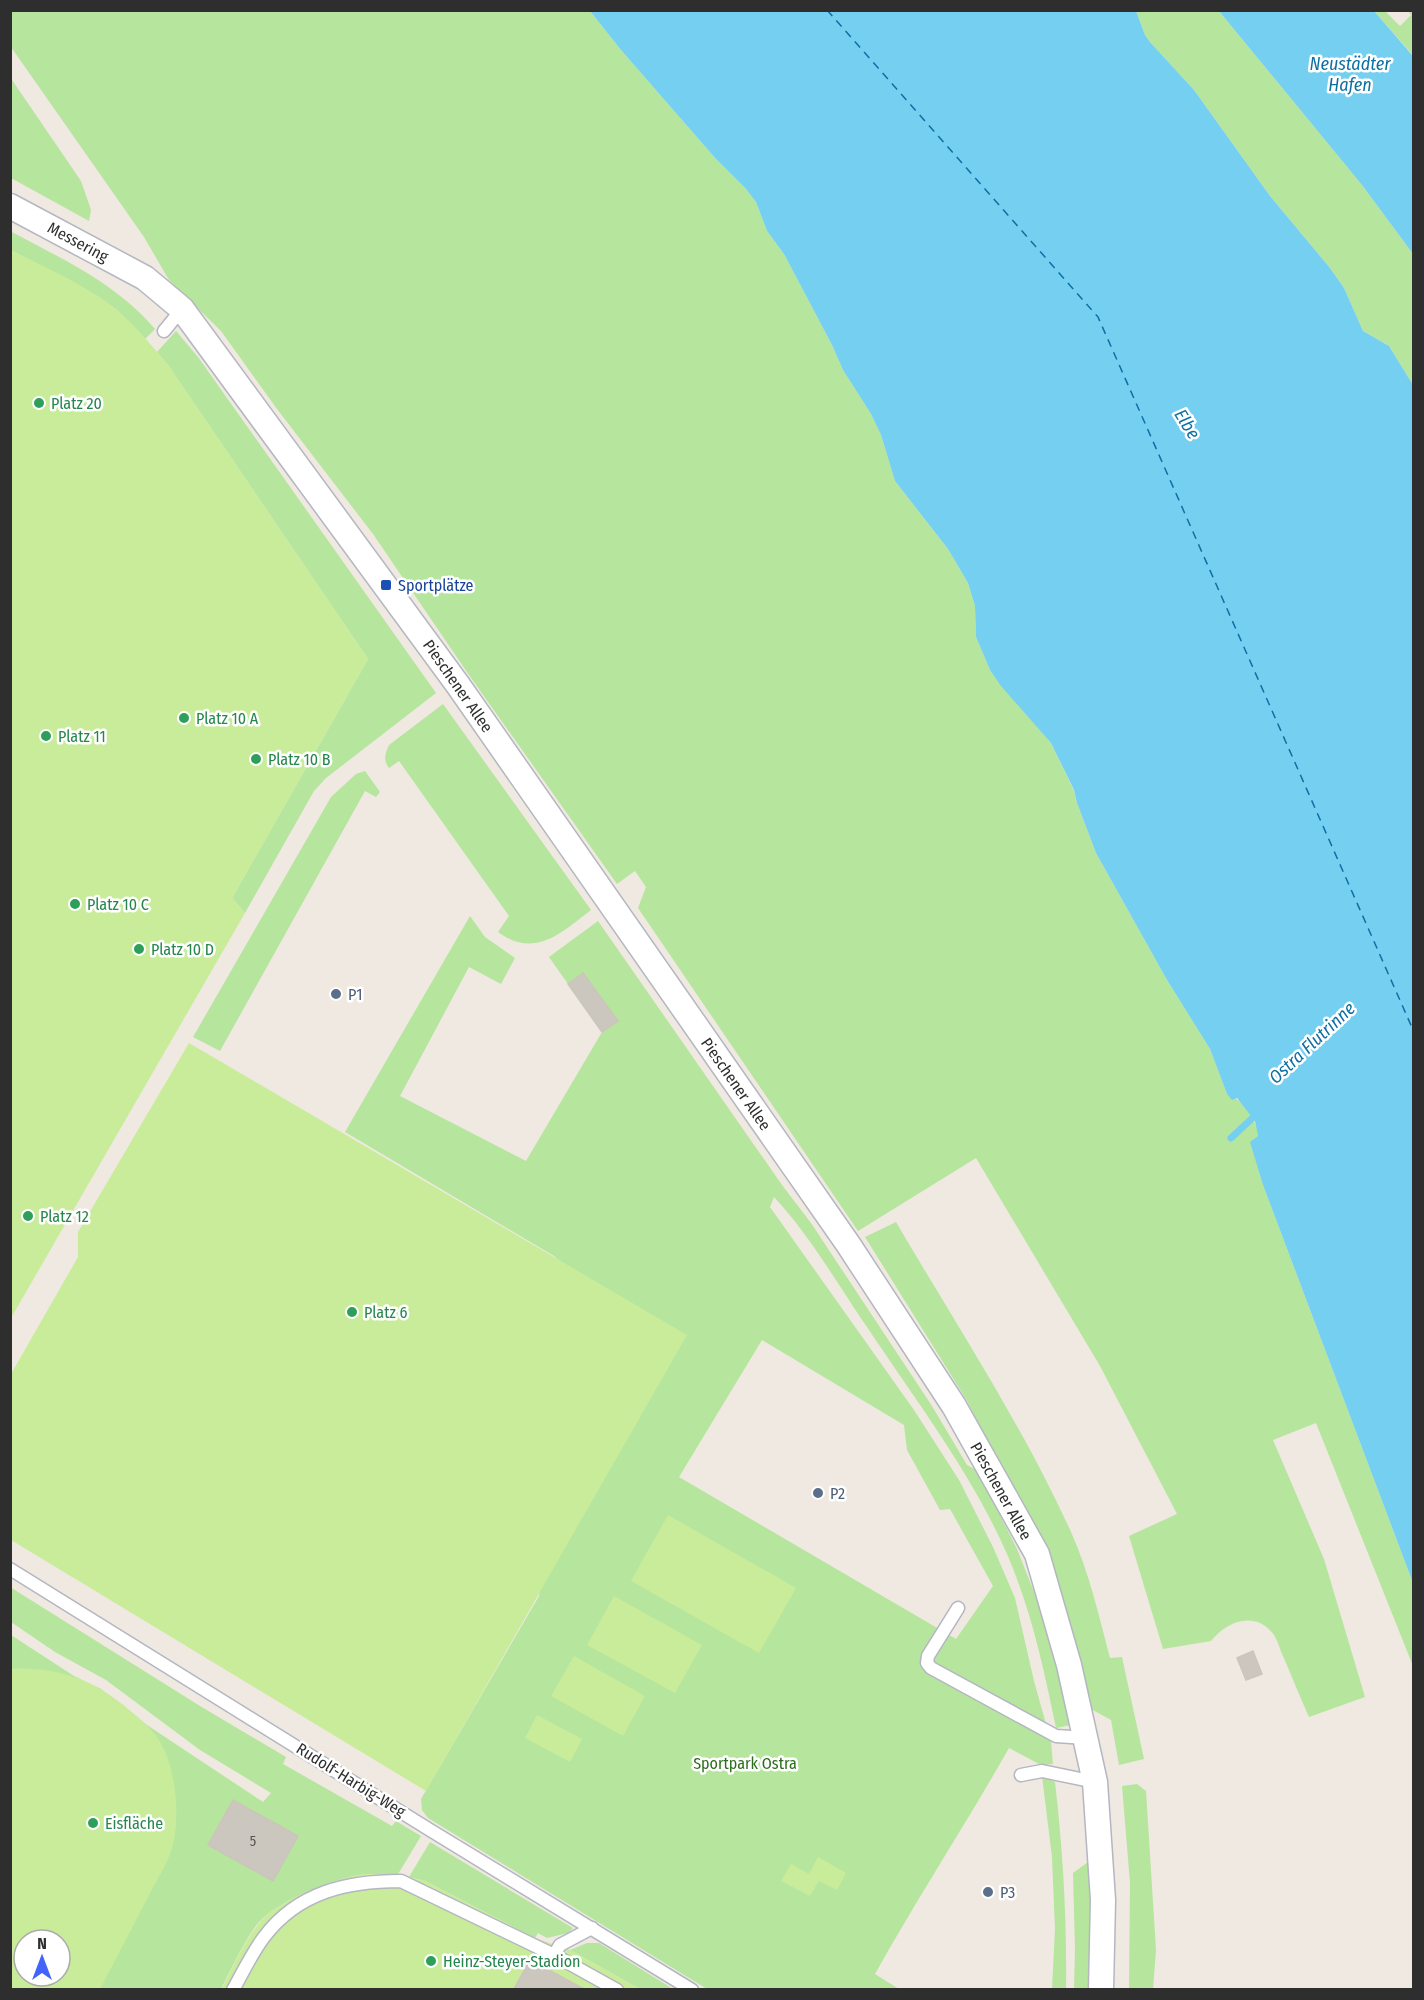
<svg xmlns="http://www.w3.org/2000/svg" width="1424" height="2000" viewBox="0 0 1424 2000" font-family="'Fira Sans Condensed',sans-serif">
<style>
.green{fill:#b6e59e;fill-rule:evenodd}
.pitch{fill:#c9ec9a;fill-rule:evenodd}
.water{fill:#75cff0}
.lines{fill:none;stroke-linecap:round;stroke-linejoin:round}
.stream{stroke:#75cff0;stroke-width:7}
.ferry{stroke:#0d6fa3;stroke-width:1.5;stroke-dasharray:8 6;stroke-linecap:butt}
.building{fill:#cbc7bf;stroke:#cbc5ba;stroke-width:1.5}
.service-casing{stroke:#b4b7c1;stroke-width:15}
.minor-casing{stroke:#b4b7c1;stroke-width:27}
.service{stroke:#fff;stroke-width:12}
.minor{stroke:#fff;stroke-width:24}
.leisure-dot{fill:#2e9e5b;stroke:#fff;stroke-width:2}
.transit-dot{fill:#1a4fb4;stroke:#fff;stroke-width:2}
.service-dot{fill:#5c6f8a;stroke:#fff;stroke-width:2}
.labels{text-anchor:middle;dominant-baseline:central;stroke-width:5;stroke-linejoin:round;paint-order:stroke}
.number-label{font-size:14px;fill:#555452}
.street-label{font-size:16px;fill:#2e2e2e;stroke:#fff}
.leisure-label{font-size:16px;fill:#27864d;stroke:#fff;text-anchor:start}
.transit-label{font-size:16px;fill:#164399;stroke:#fff;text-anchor:start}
.service-label{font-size:16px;fill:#4e5e75;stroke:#fff;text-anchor:start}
.park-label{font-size:16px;fill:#2c6e1b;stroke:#fff}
.water-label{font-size:18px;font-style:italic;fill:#0d6fa3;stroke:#fff}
</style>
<rect width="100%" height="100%" fill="#efe9e1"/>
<g class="green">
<path d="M10,11h580l31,39 95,109 30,30 10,13 11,29 17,23 48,91 11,25 28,44 10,21 14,46 53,68 20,34 7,23 1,31 14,33 61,73 23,48 3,12 19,50 71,127 43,69 17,45c16,6 30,24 31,42l-7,6 12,43 150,398v83l-97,-243 -43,17 51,119 41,138 -56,20c-9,-20 -17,-40 -26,-61 -3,-6 -5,-15 -9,-21 -18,-25 -47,-14 -63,6l-48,8 -34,-113 48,-22 -77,-148 -124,-208 -118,73 -220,-323 8,-21 -11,-16 -18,13 -148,-209 -96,-141 -96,-125 -56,-78 -52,-51 -25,-43 -133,-190z"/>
<polygon points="1136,11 1219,11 1362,185 1413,254 1413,385 1389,346 1363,331 1344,288 1330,268 1270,196 1194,90 1150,42 1145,35"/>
<polygon points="1374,11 1385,11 1400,26 1411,15 1408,11 1413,11 1413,53 1412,54"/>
<polygon points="10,77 81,181 91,210 89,221 11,178"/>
<path d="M10,231c52,28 106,52 145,98l-10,10 -28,-29 -18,-13 -88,-47z"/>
<polygon points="176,331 198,357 436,693 326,778 314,791 245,913 232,898 368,659 168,365 157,352"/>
<path d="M443,704l148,206c-30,23 -56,49 -93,22l11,-16 -110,-155 -10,7c-6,-8 -4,-14 0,-23z"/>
<polygon points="365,771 380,792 376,797 365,791 220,1051 193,1037 331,797 356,774"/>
<path d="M470,916l15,21 30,21 -14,26 -32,-17 -69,129 126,65 76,-129 16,-11 -35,-48 -15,11 -19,-27 49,-36 184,264 29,38 121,183 35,59 11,6 39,78 17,43 19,57 18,76 -15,3c-12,-59 -25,-119 -49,-174 -35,-80 -90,-152 -138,-224 -30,-43 -59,-95 -95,-133l-4,10 144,203 45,70 34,67 22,51 19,83 17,61 2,22 -12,1 -32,-17c-43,76 -91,149 -134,226l24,15h-192l-279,-171 -6,-8 -1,-11 118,-203 29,-327 -14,-13 -209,-124zM762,1340l142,85 3,25 33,60 10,-1 43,77 -37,53 -277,-162z"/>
<path d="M896,1222c59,101 126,202 175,310 18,40 28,84 39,126l12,-1 22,102 -25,6 -8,-45 -20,-11 -15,-59 -29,-95 -81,-156 -101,-162z"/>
<path d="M10,1587l190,119 86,51 -3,7 109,62 4,-5 25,15 -21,35 -3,4c-12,0 -25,-2 -37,0 -30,5 -74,23 -97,43 -15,14 -32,52 -42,71h-152l75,-138 -133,-164v-52l63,41 27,13 46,36 116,77 8,-9 -71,-43 -94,-70 -51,-28 -44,-30z"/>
<path d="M1042,1776l13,6c8,69 12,138 11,207h-14l3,-60 -3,-72z"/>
<polygon points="1137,1784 1146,1791 1156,1950 1153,1989 1129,1989 1130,1883 1122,1786"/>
<polygon points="430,1842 573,1928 568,1933 547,1938 538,1933 535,1938 425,1881 409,1877"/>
<polygon points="1088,1862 1092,1902 1090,1989 1074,1989 1075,1949 1073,1873"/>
<polygon points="587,1943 599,1943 673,1989 640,1989 570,1950"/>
</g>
<g class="pitch">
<path d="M11,250c33,17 77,36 106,60 18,15 35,36 51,55l200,294 -136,239 13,15 -234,405z"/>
<polygon points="189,1043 687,1335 426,1791 11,1540 11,1374 78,1257 78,1232"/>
<polygon points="668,1515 796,1588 759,1653 631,1581"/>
<polygon points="614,1596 702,1645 675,1693 587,1645"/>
<polygon points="574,1656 645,1696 623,1736 551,1696"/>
<path d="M11,1669c44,-3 83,11 117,40 10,8 21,17 29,28 19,26 24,80 15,111 -5,17 -16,33 -24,49 -16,31 -32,62 -48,92h-89zM24,1940h36v36h-36z"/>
<polygon points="537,1715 582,1739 570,1762 525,1738"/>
<polygon points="818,1857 846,1873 837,1890 819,1881 810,1896 781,1881 791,1864 809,1874"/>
<path d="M363,1874l34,1 28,6 110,57 35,12 70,39 -419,1c12,-23 23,-49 40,-69 19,-23 74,-41 102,-47z"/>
</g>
<g class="water">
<polygon points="590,11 1136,11 1145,35 1150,42 1194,90 1270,196 1330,268 1344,288 1363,331 1389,346 1413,385 1413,1583 1263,1185 1250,1142 1258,1136 1255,1121 1237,1098 1232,1100 1227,1094 1210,1049 1167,980 1096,853 1077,803 1074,790 1051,743 1001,686 990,670 976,637 975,606 968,583 948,549 895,481 881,435 871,414 843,370 832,345 784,254 767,231 756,202 746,189 716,159 621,50"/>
<polygon points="1219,11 1374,11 1413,56 1413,254 1362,185"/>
</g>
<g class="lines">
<polyline class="stream" points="1231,1138 1259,1112"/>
<polyline class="ferry" points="827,10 1098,317 1414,1032"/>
</g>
<g class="building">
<polygon points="583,973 618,1021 602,1032 568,984"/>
<polygon points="1253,1651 1262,1674 1246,1680 1237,1658"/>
<polygon points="233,1800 298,1836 273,1881 208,1845"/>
<polygon points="530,1960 584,1989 514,1989"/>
</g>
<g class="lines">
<g class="service-casing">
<g id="service">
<polyline points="164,331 182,309"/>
<polyline points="10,1569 430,1830 692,1990"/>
<polyline points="958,1608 928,1656 927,1663 931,1668 1056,1736 1086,1738"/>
<polyline points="1021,1775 1042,1771 1095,1782"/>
<polyline points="554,1955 617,1990"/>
<path d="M233,1990c10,-18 19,-37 31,-53 34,-45 83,-56 137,-56l153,74 6,-10 32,-17"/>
</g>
</g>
<g class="minor-casing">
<polyline id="minor" points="10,206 145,278 182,309 458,685 848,1244 954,1406 1037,1554 1069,1665 1095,1782 1103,1900 1101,1990"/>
</g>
<use href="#service" class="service"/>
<use href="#minor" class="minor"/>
</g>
<g class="leisure-dot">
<circle cx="39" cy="403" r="6"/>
<circle cx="184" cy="718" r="6"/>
<circle cx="46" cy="736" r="6"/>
<circle cx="256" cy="759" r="6"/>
<circle cx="75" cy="904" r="6"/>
<circle cx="139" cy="949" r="6"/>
<circle cx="28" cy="1216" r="6"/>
<circle cx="352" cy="1312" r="6"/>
<circle cx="93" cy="1823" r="6"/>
<circle cx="431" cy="1961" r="6"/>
</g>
<rect class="transit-dot" x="380" y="579" width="12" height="12" rx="3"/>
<g class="service-dot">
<circle cx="336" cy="994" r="6"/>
<circle cx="818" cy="1493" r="6"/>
<circle cx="988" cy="1892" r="6"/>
</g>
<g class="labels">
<g class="number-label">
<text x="253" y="1841">5</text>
</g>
<g class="street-label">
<text transform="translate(78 242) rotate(28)">Messering</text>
<text transform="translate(458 686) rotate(55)">Pieschener Allee</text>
<text transform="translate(736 1084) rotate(55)">Pieschener Allee</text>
<text transform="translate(1001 1491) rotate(61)">Pieschener Allee</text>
<text transform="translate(351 1780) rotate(32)">Rudolf-Harbig-Weg</text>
</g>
<g class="leisure-label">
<text x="51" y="403">Platz 20</text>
<text x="196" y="718">Platz 10 A</text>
<text x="58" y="736">Platz 11</text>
<text x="268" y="759">Platz 10 B</text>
<text x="87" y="904">Platz 10 C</text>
<text x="151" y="949">Platz 10 D</text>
<text x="40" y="1216">Platz 12</text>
<text x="364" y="1312">Platz 6</text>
<text x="105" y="1823">Eisfläche</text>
<text x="443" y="1961">Heinz-Steyer-Stadion</text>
</g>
<g class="transit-label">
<text x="398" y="585">Sportplätze</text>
</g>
<g class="service-label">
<text x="348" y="994">P1</text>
<text x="830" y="1493">P2</text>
<text x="1000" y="1892">P3</text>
</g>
<g class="park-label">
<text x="745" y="1763">Sportpark Ostra</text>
</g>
<g class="water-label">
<text x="1350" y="64">Neustädter<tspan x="1350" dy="21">Hafen</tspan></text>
<text transform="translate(1187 424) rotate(58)">Elbe</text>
<text transform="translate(1312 1043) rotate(-43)">Ostra Flutrinne</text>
</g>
</g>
<rect width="1424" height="2000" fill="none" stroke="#2e2e2e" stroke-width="24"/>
<g transform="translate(42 1958)"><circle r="28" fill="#ffffff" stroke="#ababab" stroke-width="1.5"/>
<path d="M0-4.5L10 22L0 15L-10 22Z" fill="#4264fb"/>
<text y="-9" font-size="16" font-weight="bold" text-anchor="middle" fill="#2e2e2e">N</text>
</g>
</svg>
